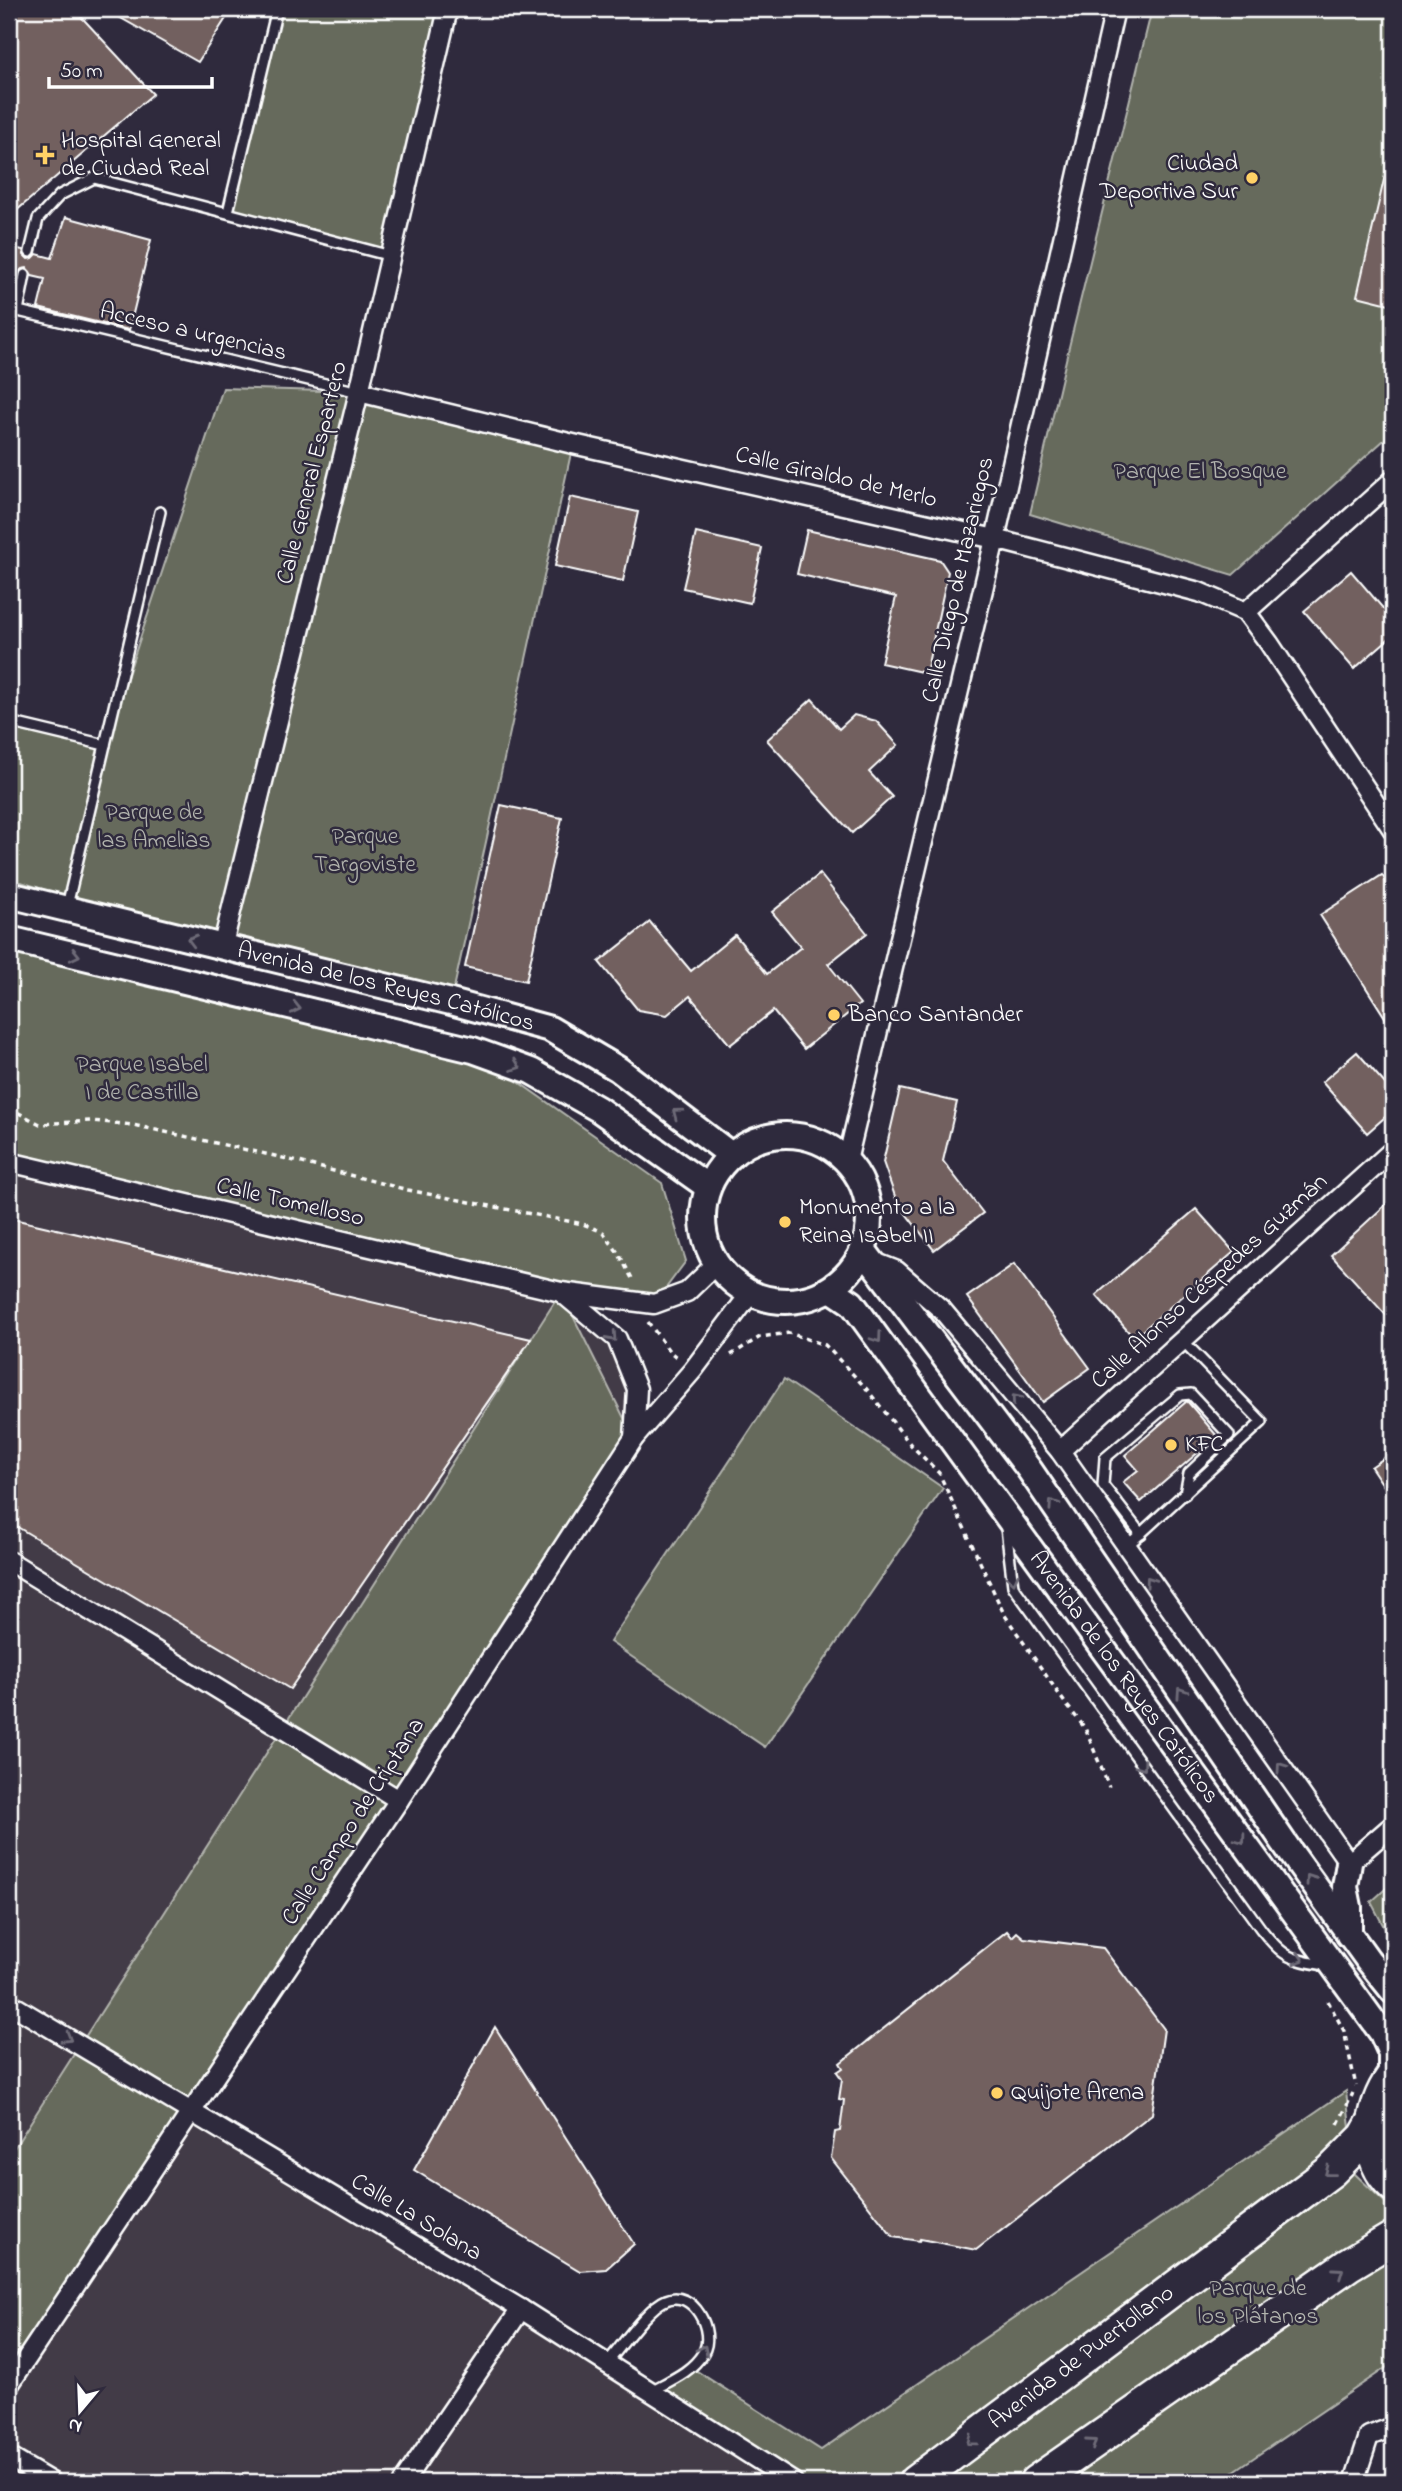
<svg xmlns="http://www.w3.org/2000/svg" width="1402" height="2491" viewBox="0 0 1402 2491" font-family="'Indie Flower',sans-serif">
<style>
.built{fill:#433a47}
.green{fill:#666a5c;stroke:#b2b4ae;stroke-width:2}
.building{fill:#72605f;stroke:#fff;stroke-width:2}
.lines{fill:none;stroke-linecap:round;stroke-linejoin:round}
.lane-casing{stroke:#fff;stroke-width:14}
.street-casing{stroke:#fff;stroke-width:23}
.secondary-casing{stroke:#fff;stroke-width:30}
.highway-casing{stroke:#fff;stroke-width:37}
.path{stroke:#fff;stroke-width:3.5;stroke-dasharray:5 5;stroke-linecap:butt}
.lane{stroke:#2f2a3d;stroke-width:9}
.street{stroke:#2f2a3d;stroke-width:18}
.secondary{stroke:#2f2a3d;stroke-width:24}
.highway{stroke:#2f2a3d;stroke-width:32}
.oneway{stroke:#6d6a77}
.poi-dot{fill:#ffd166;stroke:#2f2a3d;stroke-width:2.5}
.labels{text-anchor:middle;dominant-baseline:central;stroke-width:5;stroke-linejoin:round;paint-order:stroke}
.poi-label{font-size:24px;fill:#fff;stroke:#2f2a3d;text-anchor:start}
.street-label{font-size:24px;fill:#fff;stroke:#2f2a3d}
.park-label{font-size:24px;fill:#b2b4ae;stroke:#2f2a3d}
</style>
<rect width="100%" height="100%" fill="#2f2a3d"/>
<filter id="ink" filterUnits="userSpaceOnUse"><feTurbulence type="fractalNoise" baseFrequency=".0143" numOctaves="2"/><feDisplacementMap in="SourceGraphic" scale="14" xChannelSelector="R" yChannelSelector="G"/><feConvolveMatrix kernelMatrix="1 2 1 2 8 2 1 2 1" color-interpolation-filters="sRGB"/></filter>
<g filter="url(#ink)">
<polygon class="built" points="9,1162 561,1292 617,1339 637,1389 634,1438 192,2112 791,2482 9,2482"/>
<g class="green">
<polygon points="282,9 448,9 391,256 228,212"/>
<polygon points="1152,9 1393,9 1393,432 1233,575 1030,514 1069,347"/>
<polygon points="223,388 359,392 573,444 451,1002 222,948 9,878 9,722 105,744"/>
<polygon points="9,940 473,1050 662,1183 686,1261 654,1304 9,1154"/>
<polygon points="561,1292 634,1438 9,2382 9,2156"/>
<polygon points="784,1379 943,1488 765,1747 610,1642"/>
<polygon points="1393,1882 1393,1944 1371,1902"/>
<polygon points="1346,2091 1355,2174 1393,2210 1393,2363 1218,2482 793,2482 651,2391 692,2368 821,2450"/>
</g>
<g class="building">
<polygon points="9,9 74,9 153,94 9,217"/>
<polygon points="105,9 232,9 198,62"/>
<polygon points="1386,171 1393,172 1393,305 1357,296"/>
<polygon points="66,217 151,240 129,330 38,308 45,279 32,276 27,268 22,269 18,273 9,271 9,247 23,250 24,255 28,259 33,258 37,254 52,258"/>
<polygon points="570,497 638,512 623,581 555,566"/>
<polygon points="807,530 940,560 948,572 926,673 881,663 896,597 797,574"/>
<polygon points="696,533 762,548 750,603 683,588"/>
<polygon points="1351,571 1393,620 1393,635 1354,669 1304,611"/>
<polygon points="812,699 839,729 854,715 876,721 898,745 869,772 892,797 852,833 767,740"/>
<polygon points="501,805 562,818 526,981 465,967"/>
<polygon points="820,874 867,933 828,964 860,1004 804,1049 773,1011 730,1045 690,996 667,1015 638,1010 599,962 650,922 691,971 735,935 767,974 801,947 772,912"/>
<polygon points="1382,875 1393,892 1393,1030 1320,915"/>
<polygon points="1357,1052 1393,1093 1393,1110 1367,1133 1322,1082"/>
<polygon points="900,1089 957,1102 943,1161 983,1213 934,1250 897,1202 883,1162"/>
<polygon points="1393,1198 1393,1323 1331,1255"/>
<polygon points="1196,1209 1234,1252 1134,1338 1096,1295"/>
<polygon points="9,1218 531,1339 290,1689 9,1522"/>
<polygon points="1014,1264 1090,1368 1043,1402 967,1297"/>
<polygon points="1187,1401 1217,1436 1141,1502 1123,1482 1138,1470 1125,1455"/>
<polygon points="1393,1452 1393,1500 1371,1467"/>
<polygon points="1007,1931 1012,1937 1017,1932 1024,1938 1103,1948 1164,2029 1152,2114 976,2250 920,2239 919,2241 893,2237 831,2158 835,2132 840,2131 844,2100 839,2099 842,2079 837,2072 843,2068 840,2063"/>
<polygon points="495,2027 634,2244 606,2269 580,2271 414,2170"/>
</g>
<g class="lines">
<g class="lane-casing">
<g id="lane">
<polyline points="228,212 277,9"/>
<polyline points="30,252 38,219 60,195 94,178 391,256"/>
<polyline points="25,275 18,311 359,392"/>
<polyline points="9,722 105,745"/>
<polyline points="67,906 160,512"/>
<path d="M1006,1528l7,58 248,343c22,28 29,31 64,36"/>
<polyline points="1141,1534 1103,1485 1105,1458 1180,1395 1191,1394 1229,1435 1189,1473 1185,1494"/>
<polyline points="1126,1547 1262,1422 1183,1341"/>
<path d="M607,2363c14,-16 41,-56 59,-63 27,-12 50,32 37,53 -11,19 -34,28 -52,38"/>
</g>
</g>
<g class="street-casing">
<g id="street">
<polyline points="359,392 573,444 995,539 1199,592 1246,612 1269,643 1393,830"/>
<polyline points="1246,612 1393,480"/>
<polyline points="222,948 359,392 448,9"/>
<polyline points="847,1161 995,539 1115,9"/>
<polyline points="9,1162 561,1292 654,1304 687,1292 716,1264"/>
<polyline points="874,1262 897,1271 942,1310 1060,1451 1349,1863 1393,1825"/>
<polyline points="561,1292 617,1339 637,1389 634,1438"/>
<polyline points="1060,1451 1393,1150"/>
<polyline points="9,1561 399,1800"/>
<polyline points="9,2003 521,2309 793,2482"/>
<polyline points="9,2385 399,1800 634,1438 693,1370 750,1294"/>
<polyline points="9,2457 51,2482"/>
<polyline points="403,2482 521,2309"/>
<polyline points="1354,2482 1369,2436 1393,2427"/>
</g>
</g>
<g class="secondary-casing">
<g id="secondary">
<path id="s1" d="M9,895l442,107 99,27 68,40 113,86"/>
<polyline points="9,939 473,1050 531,1071 598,1109 708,1187"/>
<circle cx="786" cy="1218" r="83"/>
<polyline points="864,1251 1029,1469 1289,1850 1368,1960 1393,1991"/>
<path id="s2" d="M831,1289l21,14 530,730 9,20v26"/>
<polyline points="1349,1863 1345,1887 1349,1907 1349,1935"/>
</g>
</g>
<g class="highway-casing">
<g id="highway">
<path d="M1393,2076c-22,31 -31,81 0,109"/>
<path id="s3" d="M915,2482l416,-311 34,-34 9,-16"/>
<polyline points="1036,2482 1348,2265 1393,2238"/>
</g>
</g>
<g class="path">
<polyline points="9,1108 40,1124 91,1121 133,1125 275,1156 408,1190 583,1224 603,1232 619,1254 634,1282"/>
<polyline points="648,1322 670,1352 679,1359"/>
<polyline points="731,1355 760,1337 789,1333 825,1345 865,1387 911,1445 939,1473 1004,1614 1065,1703 1085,1728 1109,1787"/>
<polyline points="1385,1946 1393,1940"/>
<polyline points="1328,2001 1344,2031 1356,2086"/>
<polyline points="1338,2124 1353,2093"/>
</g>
<use href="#lane" class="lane"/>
<use href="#street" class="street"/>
<use href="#secondary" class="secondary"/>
<use href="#highway" class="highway"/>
</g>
<defs><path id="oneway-chevron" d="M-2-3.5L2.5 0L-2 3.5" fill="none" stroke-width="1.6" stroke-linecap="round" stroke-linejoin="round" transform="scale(1.75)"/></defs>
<g class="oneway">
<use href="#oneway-chevron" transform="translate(192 940) rotate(-165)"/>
<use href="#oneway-chevron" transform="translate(75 955) rotate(13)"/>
<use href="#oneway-chevron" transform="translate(296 1008) rotate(13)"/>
<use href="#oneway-chevron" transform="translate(516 1066) rotate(20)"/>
<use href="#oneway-chevron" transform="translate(677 1113) rotate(-143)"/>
<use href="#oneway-chevron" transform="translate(612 1337) rotate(48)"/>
<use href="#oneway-chevron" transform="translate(877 1338) rotate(54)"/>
<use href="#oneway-chevron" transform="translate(1016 1399) rotate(-131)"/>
<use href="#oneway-chevron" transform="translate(1053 1504) rotate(-124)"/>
<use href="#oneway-chevron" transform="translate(1013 1579) rotate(77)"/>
<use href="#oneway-chevron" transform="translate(1150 1581) rotate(-125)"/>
<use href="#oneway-chevron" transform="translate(1181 1692) rotate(-124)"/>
<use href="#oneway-chevron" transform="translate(1142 1766) rotate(54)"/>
<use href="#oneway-chevron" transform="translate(1281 1767) rotate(-125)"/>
<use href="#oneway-chevron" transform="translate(1241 1839) rotate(54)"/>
<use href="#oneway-chevron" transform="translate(1310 1879) rotate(-125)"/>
<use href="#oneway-chevron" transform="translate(1299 1959) rotate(18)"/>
<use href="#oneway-chevron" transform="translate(67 2038) rotate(31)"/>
<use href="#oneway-chevron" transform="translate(1329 2172) rotate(142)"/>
<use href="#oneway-chevron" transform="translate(1339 2272) rotate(-35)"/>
<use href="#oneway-chevron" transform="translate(703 2350) rotate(-63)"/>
<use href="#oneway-chevron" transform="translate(971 2441) rotate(143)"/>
<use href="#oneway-chevron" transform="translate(1092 2443) rotate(-35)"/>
</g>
</g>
<g class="poi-dot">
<path d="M41.5 144.5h7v7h7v7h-7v7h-7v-7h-7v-7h7z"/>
<circle cx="1252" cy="178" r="7"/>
<circle cx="834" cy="1015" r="7"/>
<circle cx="785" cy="1222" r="7"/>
<circle cx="1171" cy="1445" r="7"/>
<circle cx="997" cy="2093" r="7"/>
</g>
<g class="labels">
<g class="poi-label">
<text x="61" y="141">Hospital General<tspan x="61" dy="28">de Ciudad Real</tspan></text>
<text x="1238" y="164" text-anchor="end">Ciudad<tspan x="1238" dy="28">Deportiva Sur</tspan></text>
<text x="848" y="1015">Banco Santander</text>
<text x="799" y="1208">Monumento a la<tspan x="799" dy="28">Reina Isabel II</tspan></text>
<text x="1185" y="1445">KFC</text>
<text x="1011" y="2093">Quijote Arena</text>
</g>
<g class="street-label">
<text transform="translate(193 333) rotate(13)">Acceso a urgencias</text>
<text transform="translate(313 473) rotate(-76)">Calle General Espartero</text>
<text transform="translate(836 478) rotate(13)">Calle Giraldo de Merlo</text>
<text transform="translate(959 580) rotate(-77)">Calle Diego de Mazariegos</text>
<text stroke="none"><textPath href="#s1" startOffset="388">Avenida de los Reyes Católicos</textPath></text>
<text transform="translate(290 1203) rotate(13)">Calle Tomelloso</text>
<text transform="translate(1210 1282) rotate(-42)">Calle Alonso Céspedes Guzmán</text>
<text stroke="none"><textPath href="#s2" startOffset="488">Avenida de los Reyes Católicos</textPath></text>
<text transform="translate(354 1822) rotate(-57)">Calle Campo de Criptana</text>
<text transform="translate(416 2218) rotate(31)">Calle La Solana</text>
<text stroke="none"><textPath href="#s3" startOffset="208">Avenida de Puertollano</textPath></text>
</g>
<g class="park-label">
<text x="1200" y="472">Parque El Bosque</text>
<text x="154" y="813">Parque de<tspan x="154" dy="28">las Amelias</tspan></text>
<text x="365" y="837">Parque<tspan x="365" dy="28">Targoviste</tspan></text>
<text x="142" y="1065">Parque Isabel<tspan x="142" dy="28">I de Castilla</tspan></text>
<text x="1258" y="2289">Parque de<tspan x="1258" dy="28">los Plátanos</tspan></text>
</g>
</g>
<rect width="1402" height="2491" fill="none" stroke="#2f2a3d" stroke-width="35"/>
<rect x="18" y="18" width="1367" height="2456" fill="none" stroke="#fff" stroke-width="2.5" filter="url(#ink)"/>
<g transform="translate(80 2411) rotate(199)" stroke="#2f2a3d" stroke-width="5" paint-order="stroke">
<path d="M0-5L12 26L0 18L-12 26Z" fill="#ffffff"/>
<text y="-10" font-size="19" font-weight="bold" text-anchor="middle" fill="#ffffff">N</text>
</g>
<path d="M49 77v10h163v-10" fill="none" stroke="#ffffff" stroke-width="3.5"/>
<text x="60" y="77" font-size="21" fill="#ffffff" stroke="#2f2a3d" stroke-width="5" paint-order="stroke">50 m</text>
</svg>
